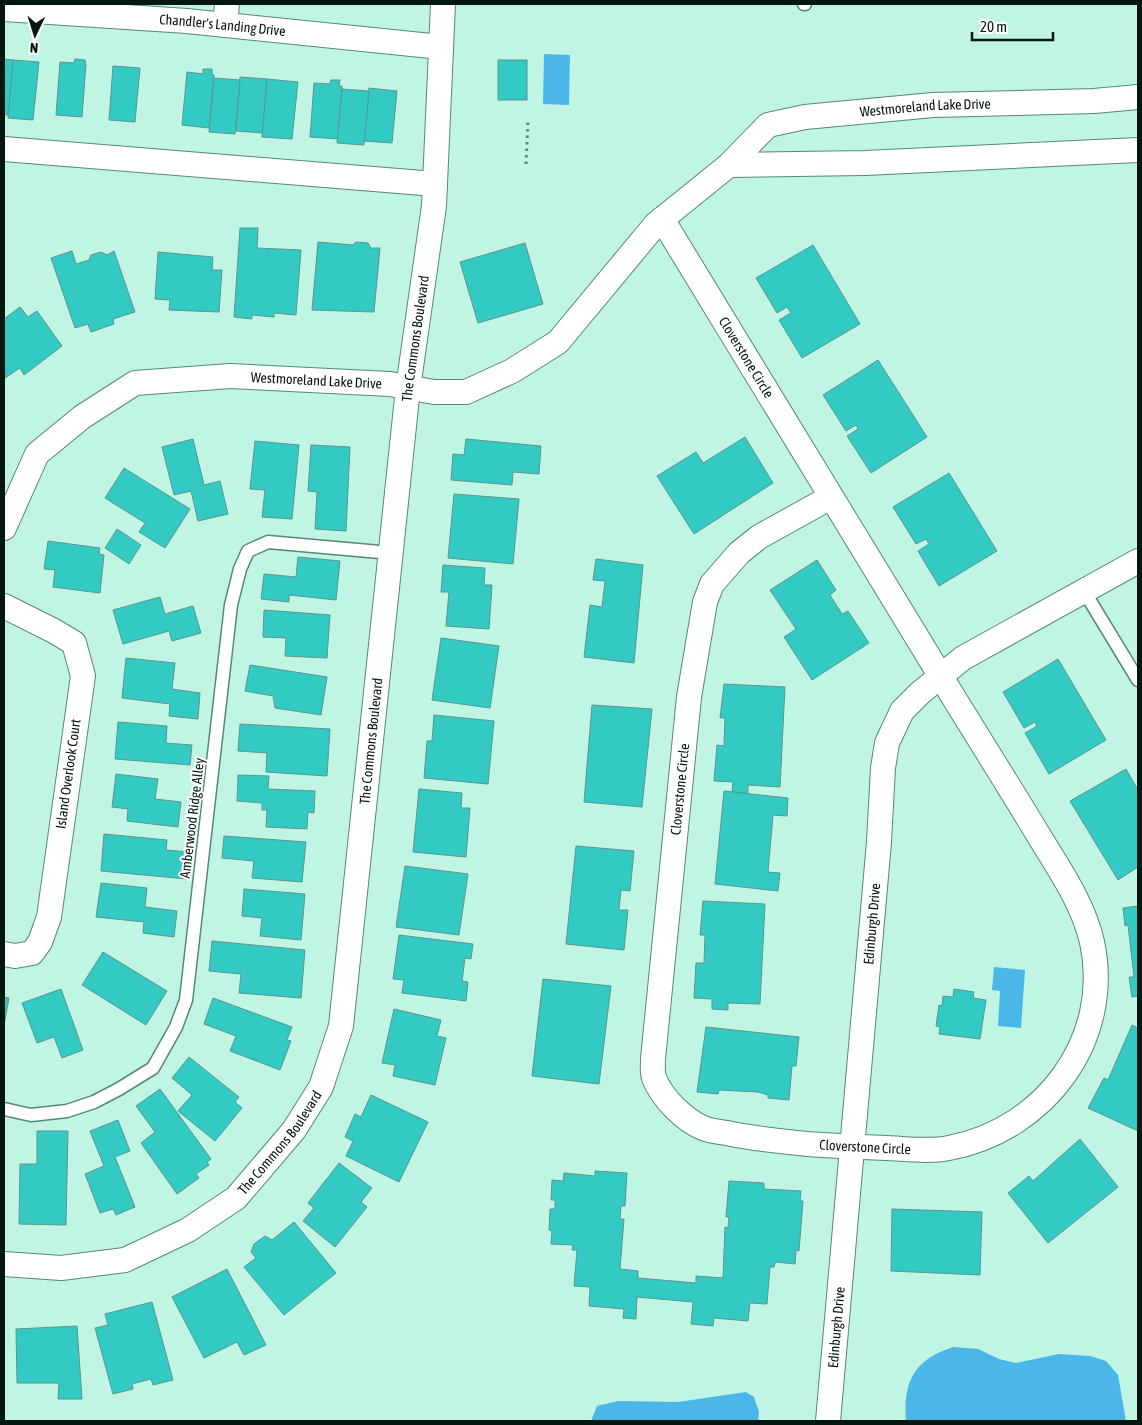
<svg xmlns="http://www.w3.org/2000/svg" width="1142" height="1425" viewBox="0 0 1142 1425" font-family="'Asap Condensed',sans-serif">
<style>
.water{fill:#4ab7e8}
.building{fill:#33cac4;stroke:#5b9592}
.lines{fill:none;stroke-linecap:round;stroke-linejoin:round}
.service-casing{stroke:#568877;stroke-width:15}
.minor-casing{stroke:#568877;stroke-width:26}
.path{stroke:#62877a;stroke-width:3;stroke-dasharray:2.5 4;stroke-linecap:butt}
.service{stroke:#fff;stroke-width:12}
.minor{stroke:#fff;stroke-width:24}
.labels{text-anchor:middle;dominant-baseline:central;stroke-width:4;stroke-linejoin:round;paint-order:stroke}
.street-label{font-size:14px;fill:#031610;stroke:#fff}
</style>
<rect width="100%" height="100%" fill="#bff5e2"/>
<g class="water">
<polygon points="544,54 570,55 569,105 543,104"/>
<polygon points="994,967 1025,970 1021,1028 998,1026 1000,991 992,990"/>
<path d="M953,1347l25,2 21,10 17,4 43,-9 31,2 16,5 12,14 8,46h-220c-3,-40 8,-61 47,-74z"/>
<polygon points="746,1392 754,1397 759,1412 758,1421 591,1421 597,1406 618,1401 678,1402"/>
</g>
<g class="building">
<polygon points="4,59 13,60 9,115 4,115"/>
<polygon points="75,59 85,60 86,64 82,117 56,115 60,62 74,63"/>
<polygon points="13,60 39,62 33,120 8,118"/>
<rect x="498" y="60" width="29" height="40"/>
<polygon points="113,66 140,68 135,122 109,120"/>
<polygon points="203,69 212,69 212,74 214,75 209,128 182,125 187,72 203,74"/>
<polygon points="240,77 267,79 263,133 236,131"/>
<polygon points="214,78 240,80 235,134 209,132"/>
<polygon points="267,79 298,82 292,139 262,137"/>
<polygon points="331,80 340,80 339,86 342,86 338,139 310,137 314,83 330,84"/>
<polygon points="369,88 397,91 392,143 364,141"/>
<polygon points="342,89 369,91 364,145 337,143"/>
<polygon points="240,228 258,228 257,248 301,250 296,315 274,313 274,317 252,315 252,319 234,317"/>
<polygon points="318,242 353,245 356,242 368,243 371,248 380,248 374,312 312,310"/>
<polygon points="525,243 543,304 478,323 460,262"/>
<polygon points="813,245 860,324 802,358 779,320 791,313 787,307 777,313 756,278"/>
<polygon points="72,251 76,264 89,260 91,255 101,252 107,255 114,251 135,312 113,319 114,324 91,332 88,324 75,328 51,258"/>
<polygon points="158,252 213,257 212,270 222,270 219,312 169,310 170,300 155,299"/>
<polygon points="20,307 28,317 37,311 62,346 24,375 20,368 5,378 4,319"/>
<polygon points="878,360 927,437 871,473 847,436 858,429 856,425 846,431 823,395"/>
<polygon points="745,437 773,483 694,534 657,476 696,452 703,463"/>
<polygon points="193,439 204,485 220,481 228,514 198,521 191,491 174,495 162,447"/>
<polygon points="466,439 541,446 539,474 513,472 512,485 451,480 453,454 464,455"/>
<polygon points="255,441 299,445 292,519 262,517 265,490 250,489"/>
<polygon points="311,445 350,447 346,531 315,529 317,492 308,491"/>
<polygon points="124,468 190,509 165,548 139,532 145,523 105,498"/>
<polygon points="949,473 997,551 939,586 918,551 929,544 926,539 916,544 893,507"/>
<polygon points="454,494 519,499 513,564 448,558"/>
<polygon points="117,529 141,545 129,564 105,548"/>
<polygon points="48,541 100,548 99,554 104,555 100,593 53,587 55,570 44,569"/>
<polygon points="298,557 340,561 336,600 289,595 289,602 261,599 264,574 296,577"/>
<polygon points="596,559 643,565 634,663 584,657 590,605 602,607 605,581 593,580"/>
<polygon points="817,560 836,590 830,595 842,614 848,611 869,643 812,680 784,637 796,629 770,590"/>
<polygon points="443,565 485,568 484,585 492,585 489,629 446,626 449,592 441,592"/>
<polygon points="160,597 165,614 193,606 201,633 172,641 169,631 123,644 113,610"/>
<polygon points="264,610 330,615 327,658 285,656 286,638 263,637"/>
<polygon points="441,638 499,646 490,708 432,700"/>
<polygon points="126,658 175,663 172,689 200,693 198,719 169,716 170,704 122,698"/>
<polygon points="1058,659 1106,740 1049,774 1025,733 1037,726 1035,722 1024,728 1003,692"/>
<polygon points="250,665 327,677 321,715 275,708 273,696 245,691"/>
<polygon points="724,684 785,687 780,787 748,785 748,794 732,792 733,782 714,781 717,745 724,746 725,718 720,718"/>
<polygon points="592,705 652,709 642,807 584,802"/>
<polygon points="434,715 494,721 488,784 424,778 427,741 432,741"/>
<polygon points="118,722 167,726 166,743 192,745 190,765 115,759"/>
<polygon points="240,724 330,729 327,776 266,772 267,753 238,751"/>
<polygon points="1126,769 1138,790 1138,867 1118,880 1070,801"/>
<polygon points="116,774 158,779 155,799 181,802 178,827 127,821 128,809 112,807"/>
<polygon points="238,775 269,776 268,789 315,791 314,813 308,812 307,829 266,827 267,810 262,810 262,803 237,801"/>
<polygon points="419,789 462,793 461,808 470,808 466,857 413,852"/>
<polygon points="724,791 788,798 787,816 773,815 768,872 780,873 778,891 715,884"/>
<polygon points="104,834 167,840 166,850 189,852 187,879 101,871"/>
<polygon points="224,836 306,842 302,882 252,878 254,861 222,858"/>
<polygon points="576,846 634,851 630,891 621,890 619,910 628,910 624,950 566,944"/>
<polygon points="405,866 468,874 459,935 396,927"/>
<polygon points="101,883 147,888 145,907 177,911 174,937 143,933 144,922 96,917"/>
<polygon points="244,889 305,894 301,940 260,936 262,918 242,916"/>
<polygon points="703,901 765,904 760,1004 728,1003 728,1010 712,1009 712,999 694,998 696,963 704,963 705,935 700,935"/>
<polygon points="1138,906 1138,996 1132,997 1129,977 1134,977 1128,925 1125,926 1123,908"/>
<polygon points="399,935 473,944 471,959 465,958 462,981 468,982 466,1001 402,993 404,980 393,979"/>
<polygon points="212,941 305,950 301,998 239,993 241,974 209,971"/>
<polygon points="103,952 167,991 146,1025 82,985"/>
<polygon points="543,979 611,986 599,1084 532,1076"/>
<polygon points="61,989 83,1050 62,1058 54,1037 37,1043 22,1003"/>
<polygon points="954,989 974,992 973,998 986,1000 980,1039 939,1034 940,1027 936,1026 939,1005 942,1006 943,996 953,997"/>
<polygon points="4,997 9,998 4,1025"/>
<polygon points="213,998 292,1027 287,1040 291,1041 280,1070 230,1051 236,1036 204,1024"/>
<polygon points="394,1009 441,1020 437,1036 446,1038 435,1085 393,1076 395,1065 382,1063"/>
<polygon points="1132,1025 1138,1028 1138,1131 1088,1108 1104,1078 1108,1080"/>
<polygon points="706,1027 799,1037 796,1066 792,1066 789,1100 768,1098 768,1095 758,1092 719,1090 718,1094 697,1092"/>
<polygon points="189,1057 239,1097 235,1102 242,1108 215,1141 178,1111 192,1095 172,1078"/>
<polygon points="160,1089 211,1159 207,1162 209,1165 196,1174 199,1178 177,1194 141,1143 155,1132 136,1106"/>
<polygon points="371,1095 428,1122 399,1182 346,1156 353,1141 345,1137 355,1114 361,1117"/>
<polygon points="118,1120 130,1151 115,1157 135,1207 116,1215 113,1209 100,1213 85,1174 104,1166 90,1131"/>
<polygon points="37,1131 68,1131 66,1225 19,1224 20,1164 37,1164"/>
<polygon points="1080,1139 1118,1187 1048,1243 1008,1193 1029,1176 1033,1181"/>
<polygon points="339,1163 372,1188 361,1202 367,1207 335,1247 303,1221 314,1208 308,1203"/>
<polygon points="595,1171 627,1173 625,1206 621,1206 620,1219 624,1219 620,1269 638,1271 638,1278 696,1283 696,1276 723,1278 725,1227 728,1228 729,1217 726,1217 729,1181 764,1183 764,1189 801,1191 800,1201 803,1201 799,1251 796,1250 795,1264 775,1262 774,1267 770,1267 767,1304 750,1303 748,1321 714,1318 713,1326 691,1324 693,1302 637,1297 636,1319 623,1318 624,1309 589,1306 590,1287 574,1286 577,1250 572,1250 573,1245 551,1244 552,1231 549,1230 550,1209 555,1209 555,1200 551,1200 552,1180 563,1181 564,1173 595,1176"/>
<polygon points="892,1209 982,1212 980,1275 891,1271"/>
<polygon points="294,1222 336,1273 284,1315 244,1267 256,1258 251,1252 254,1244 265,1236 272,1240"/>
<polygon points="227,1269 266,1345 244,1355 237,1342 204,1358 172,1297"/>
<polygon points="152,1302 173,1380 153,1385 151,1379 132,1384 133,1389 113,1394 95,1328 108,1325 105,1314"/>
<polygon points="77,1326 82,1399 58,1399 59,1383 17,1383 16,1329"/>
</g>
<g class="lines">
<g class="service-casing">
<g id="service">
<polyline points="804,4 805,4"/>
<polyline points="1084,591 1138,680"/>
<polyline points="4,1109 31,1115 67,1111 94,1102 119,1089 153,1068 176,1027 186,1000 231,605 240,569 248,551 268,542 391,553"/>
</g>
</g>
<g class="minor-casing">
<g id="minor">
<path id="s1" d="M4,9l183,12 254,26"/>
<polyline points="225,25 227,4"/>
<polyline points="4,149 435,184"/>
<polyline points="729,165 865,163 1138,150"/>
<path id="s2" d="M662,219l267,438c36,60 74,119 110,179 20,33 44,67 53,106 21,97 -47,188 -143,206 -20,4 -41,1 -62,0 -27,-1 -53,-2 -80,-4 -28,-3 -53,-5 -80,-11 -8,-1 -17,-2 -24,-5 -19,-8 -41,-30 -49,-50 -2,-6 -1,-13 -1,-19l36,-362 16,-95 7,-18 27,-31 20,-16 72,-40"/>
<path id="s3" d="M4,528l33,-74 45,-37 53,-34 95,-7 160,8 44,8h32l46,-21 46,-29 98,-118 73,-59 39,-40 37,-8 128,-12 161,-4 44,-4"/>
<polyline points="4,606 54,631 74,643 83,676 49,917 40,942 32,953 15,956 4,954"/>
<path id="s4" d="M4,1264l57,4 64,-8 63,-30 48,-32 58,-68 27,-43 20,-61 67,-638 26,-182 9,-202"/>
<path id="s5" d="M828,1421l51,-579 4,-74 4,-25 15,-32 18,-18 43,-35 175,-97"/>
</g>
</g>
<polyline class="path" points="526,164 528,122"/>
<use href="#service" class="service"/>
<use href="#minor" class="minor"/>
</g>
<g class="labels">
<g class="street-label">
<text stroke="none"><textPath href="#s1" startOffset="219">Chandler's Landing Drive</textPath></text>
<text stroke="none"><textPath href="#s3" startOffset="1101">Westmoreland Lake Drive</textPath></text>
<text stroke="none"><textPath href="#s4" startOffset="1145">The Commons Boulevard</textPath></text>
<text stroke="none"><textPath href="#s2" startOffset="162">Cloverstone Circle</textPath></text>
<text stroke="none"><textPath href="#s3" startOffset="384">Westmoreland Lake Drive</textPath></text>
<text stroke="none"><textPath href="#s4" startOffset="740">The Commons Boulevard</textPath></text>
<text transform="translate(68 774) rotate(-82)">Island Overlook Court</text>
<text stroke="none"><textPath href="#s2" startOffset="1731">Cloverstone Circle</textPath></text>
<text transform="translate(192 818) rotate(-83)">Amberwood Ridge Alley</text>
<text stroke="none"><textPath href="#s5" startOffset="499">Edinburgh Drive</textPath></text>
<text stroke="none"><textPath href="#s4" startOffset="320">The Commons Boulevard</textPath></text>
<text transform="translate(865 1147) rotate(3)">Cloverstone Circle</text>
<text stroke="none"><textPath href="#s5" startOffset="94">Edinburgh Drive</textPath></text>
</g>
</g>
<rect width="1142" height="1425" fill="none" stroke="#031610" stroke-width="10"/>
<g transform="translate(35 35) rotate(184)" stroke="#ffffff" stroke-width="4" paint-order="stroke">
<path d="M0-4L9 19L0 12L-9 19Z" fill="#031610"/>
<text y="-8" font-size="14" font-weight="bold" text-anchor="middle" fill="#031610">N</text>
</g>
<path d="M972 32v8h81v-8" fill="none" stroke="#031610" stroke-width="2.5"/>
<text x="980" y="32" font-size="15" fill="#031610" stroke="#ffffff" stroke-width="4" paint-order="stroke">20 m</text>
</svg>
